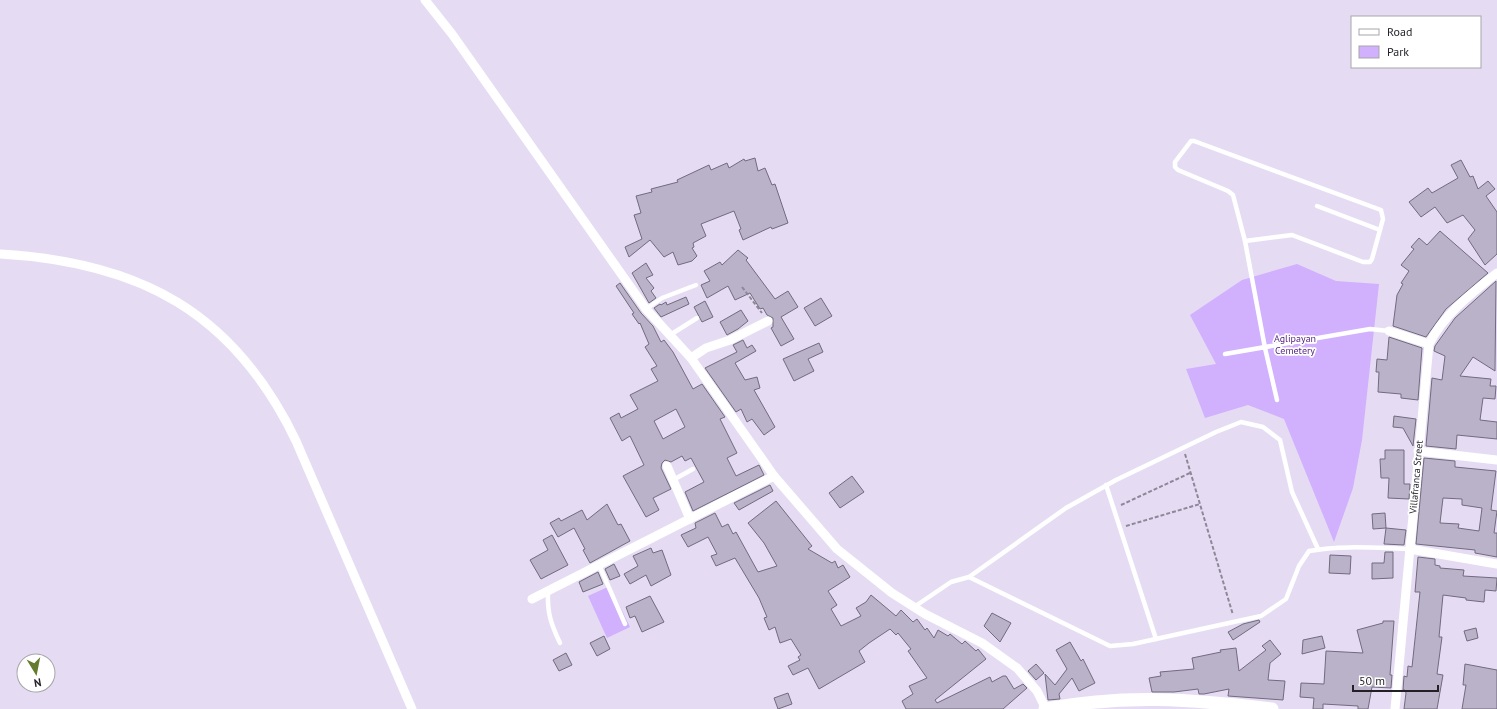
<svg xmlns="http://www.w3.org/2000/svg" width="1497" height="709" viewBox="0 0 1497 709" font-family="'PT Sans',sans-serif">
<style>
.green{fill:#d1b0fd}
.building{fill:#bab2c8;stroke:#726a7e;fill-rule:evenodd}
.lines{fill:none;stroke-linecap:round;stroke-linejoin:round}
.path{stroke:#8e8798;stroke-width:2;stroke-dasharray:4 2;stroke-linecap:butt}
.lane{stroke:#fff;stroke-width:4.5}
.street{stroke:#fff;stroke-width:9}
.secondary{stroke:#fff;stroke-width:13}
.labels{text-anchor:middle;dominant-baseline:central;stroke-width:3.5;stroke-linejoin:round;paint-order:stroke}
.park-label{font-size:10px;fill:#562782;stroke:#fff}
.street-label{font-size:10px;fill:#221f27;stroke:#fff}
</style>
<rect width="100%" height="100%" fill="#e5dcf3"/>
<g class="green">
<polygon points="1297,264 1336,281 1379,284 1362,440 1353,488 1334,542 1284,419 1248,405 1205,418 1186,369 1216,364 1190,315 1242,280"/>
<polygon points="610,586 630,627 607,638 588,596"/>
</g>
<g class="building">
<polygon points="755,158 758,171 765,168 772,185 775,184 788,223 772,229 771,227 743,240 739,230 741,229 734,211 701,224 706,236 693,243 694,247 692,248 697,256 692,261 678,265 673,252 664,257 650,240 629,257 625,247 642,239 634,215 641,213 636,196 652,192 651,189 678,182 677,180 709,165 711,170 727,163 729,168 744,159 745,161"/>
<polygon points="1461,160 1470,177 1473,176 1478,189 1488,181 1495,189 1486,196 1497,212 1497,254 1485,265 1468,239 1475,230 1463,215 1447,223 1435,207 1421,217 1409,202 1428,188 1432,193 1458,178 1451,165"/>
<polygon points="1440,231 1488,273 1446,309 1426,337 1393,326 1397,295 1403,284 1401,283 1409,271 1401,265 1414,249 1411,247 1419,238 1427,245"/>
<polygon points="738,250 748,258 746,260 775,299 788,291 798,307 781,317 794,339 781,346 771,328 773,327 773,318 767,315 763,308 760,309 750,293 735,300 728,286 707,298 701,285 710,281 704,271 720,262 722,265"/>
<polygon points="646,263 653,275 646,278 654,288 651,291 656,298 649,303 632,273"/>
<polygon points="1496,281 1495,371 1473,357 1460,376 1491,379 1490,386 1496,386 1495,399 1483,398 1480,420 1497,422 1497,439 1457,435 1456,449 1426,446 1432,378 1442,380 1445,356 1434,351 1435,346 1455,318"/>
<path d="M620,283l21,30 12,13 8,16 3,-2 9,12 20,37 9,-5 23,33 -5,2 17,34 -10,5 9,18 23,-11 5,10 -71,36 -8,-19 19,-10 -13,-24 -6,3 -3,-5 -11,6 -6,-2 -3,3 -1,5 10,21 -18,9 6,12 -13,7 -23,-41 21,-11 -14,-29 -8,5 -12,-23 9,-5 2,5 17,-9 -8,-14 28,-14 -7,-12 6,-3 -12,-19 4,-3 -9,-21 -1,1 -7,-10 2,-1 -18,-27zM676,409l9,18 -22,12 -9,-18z"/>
<polygon points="686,297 689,304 661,317 654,308 660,304 661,305 666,302 667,305"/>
<polygon points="821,298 832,316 815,326 804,308"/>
<polygon points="705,301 713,317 702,322 694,307"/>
<polygon points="741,310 748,321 738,329 727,335 720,322"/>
<polygon points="1389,337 1422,348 1418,400 1401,398 1401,394 1378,392 1379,372 1376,372 1377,359 1387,360"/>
<polygon points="743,340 747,348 752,345 756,351 735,363 745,380 757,377 760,388 754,390 775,427 764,435 752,419 747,422 741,409 736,412 705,368 737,352 733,345"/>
<polygon points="819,343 823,352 808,359 814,371 794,381 783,359"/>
<polygon points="1394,416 1416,419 1413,446 1403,428 1393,427"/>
<polygon points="1385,450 1404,450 1404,484 1410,484 1409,499 1388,498 1389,478 1381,478 1380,459 1385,459"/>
<path d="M1424,458l31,3v6l41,4 -5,39 6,1 -3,22h3v24l-22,-4v-3l-59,-6zM1443,498l19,1v6l20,3 -3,23 -21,-3 1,-4 -19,-1z"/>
<polygon points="852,476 864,492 840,508 829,493"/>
<polygon points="770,485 773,491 739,510 734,503"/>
<polygon points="776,501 812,546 808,549 832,563 835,561 838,568 843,565 850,577 828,591 837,605 831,609 841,626 861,616 856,608 866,602 871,595 896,616 901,610 913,622 917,619 925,630 927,628 934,638 938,630 948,636 950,634 962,644 965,641 976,651 978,649 986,659 935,700 937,703 990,677 992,682 1003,676 1006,676 1014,689 1023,684 1027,688 1003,709 906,709 902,701 913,694 909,686 927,678 908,651 911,649 898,633 896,635 890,629 869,643 859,651 865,662 819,689 808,668 793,675 788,666 800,660 798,657 801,655 791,639 780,643 775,627 769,630 764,618 767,617 759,598 735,558 716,566 711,556 717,554 708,537 688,547 681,535 696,528 695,523 715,513 722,527 728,524 733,534 736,532 758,572 777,566 764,543 748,523"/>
<polygon points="607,504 618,525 621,524 630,541 590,563 583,550 585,549 574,528 558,537 550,523 559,518 561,521 582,510 587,520"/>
<polygon points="1385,513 1386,528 1373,529 1372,514"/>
<polygon points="1386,528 1406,530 1404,545 1384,544"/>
<polygon points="552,535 568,565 541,579 530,560 548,550 543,540"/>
<polygon points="651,548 653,553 662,550 671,575 651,586 646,575 630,584 624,574 638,566 633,556"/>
<polygon points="1385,552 1393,552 1393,578 1372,579 1372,563 1384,563"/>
<polygon points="1330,555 1351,556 1350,574 1329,573"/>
<polygon points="1418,557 1435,559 1435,565 1440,566 1440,568 1464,570 1463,576 1497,578 1496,591 1485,590 1484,602 1466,600 1466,598 1443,595 1439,637 1442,637 1437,674 1443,675 1437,709 1404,709 1406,693 1405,690 1403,690 1404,676 1407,677 1408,666 1412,667 1420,592 1415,592"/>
<polygon points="614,564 620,576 610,580 605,569"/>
<polygon points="598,572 603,584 583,592 579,582"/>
<polygon points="650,596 664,622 642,632 635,616 630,618 626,607"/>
<polygon points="992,613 1011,623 1000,642 984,626"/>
<polygon points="1259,620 1260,622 1233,640 1228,632 1243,624"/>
<polygon points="1383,621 1394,621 1390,675 1392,675 1391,688 1372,687 1368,709 1358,709 1358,706 1323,704 1323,709 1313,709 1314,698 1300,697 1301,683 1324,684 1326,651 1363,653 1357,630 1383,623"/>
<polygon points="1476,628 1478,638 1467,641 1464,631"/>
<polygon points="604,636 610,649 597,656 590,643"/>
<polygon points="1322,636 1325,648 1302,654 1303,640"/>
<polygon points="1270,640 1281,654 1270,663 1268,680 1285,681 1283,700 1228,696 1229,689 1204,694 1199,694 1198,689 1174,692 1152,692 1149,678 1161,676 1160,672 1194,669 1192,658 1221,652 1220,650 1236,648 1239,671 1266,650 1262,646"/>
<polygon points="1070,642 1081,661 1083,659 1095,683 1079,691 1072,678 1059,694 1060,699 1048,700 1045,674 1055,685 1067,669 1056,650"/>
<polygon points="566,653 572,665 559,671 553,660"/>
<polygon points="1036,664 1044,673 1036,680 1028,671"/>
<polygon points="1465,664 1497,670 1497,709 1462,709 1466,685 1463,685"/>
<polygon points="788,693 792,704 778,709 774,698"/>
</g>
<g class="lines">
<g class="path">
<polyline points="742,287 762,313"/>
<polyline points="1185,454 1233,615"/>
<polyline points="1121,505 1190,473"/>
<polyline points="1126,526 1200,504"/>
</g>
<g class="lane">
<polyline points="1317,206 1380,230"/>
<polyline points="1245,241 1292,235 1363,262 1370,262 1372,259 1383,219 1381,210 1194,141 1191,141 1175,162 1175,167 1178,170 1228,191 1233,195 1245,241 1265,348 1277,400"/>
<polyline points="646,309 662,298 696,285"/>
<polyline points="670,335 697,318"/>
<polyline points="1225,354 1370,329 1389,331"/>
<polyline points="673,480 693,469"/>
<polyline points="1106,485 1156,639"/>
<polyline points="599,565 625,624"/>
<path d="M969,577l141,69 23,-2 128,-28 25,-17 13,-33 10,-15c33,-6 67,-3 101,-2"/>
<path d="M548,591c-1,22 3,33 12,52"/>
<polyline points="914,607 951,582 969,577 1066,508 1116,480 1216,432 1241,422 1263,427 1280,440 1292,492 1318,549"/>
</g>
<g class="street">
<polyline points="425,0 452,34 646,309 691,358 774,476 837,549 892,593 925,614 982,643 1017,668 1037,691 1046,709"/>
<path d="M0,254c140,8 234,58 296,187l116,268"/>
<polyline points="1389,331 1429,344"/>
<polyline points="691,358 706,348 730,340 768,321"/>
<polyline points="1418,451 1497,460"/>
<polyline points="667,466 690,519"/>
<polyline points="1410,549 1497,564"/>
<polyline points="532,599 774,476"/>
<path d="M1395,709l34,-365c15,-30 43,-51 68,-71"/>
</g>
<path class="secondary" d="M1045,709c80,-15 147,-10 227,0"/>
</g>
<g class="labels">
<g class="park-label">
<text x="1295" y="338">Aglipayan<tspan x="1295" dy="12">Cemetery</tspan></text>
</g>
<g class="street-label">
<text transform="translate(1416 477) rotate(-85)">Villafranca Street</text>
</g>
</g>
<rect x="1351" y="16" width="130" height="52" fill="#ffffff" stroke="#a7a5a9"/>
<rect x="1359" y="29" width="20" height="6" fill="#ffffff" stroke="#a7a5a9"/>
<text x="1387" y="36" font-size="12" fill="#221f27">Road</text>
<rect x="1359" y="46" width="20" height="12" fill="#d1b0fd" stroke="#a7a5a9"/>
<text x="1387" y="56" font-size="12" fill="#221f27">Park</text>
<g transform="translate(36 673) rotate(170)"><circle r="19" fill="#ffffff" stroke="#a7a5a9"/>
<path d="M0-3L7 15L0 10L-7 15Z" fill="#657b2d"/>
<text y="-6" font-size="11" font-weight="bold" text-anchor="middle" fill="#221f27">N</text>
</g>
<path d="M1353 685v6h85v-6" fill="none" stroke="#221f27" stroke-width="2"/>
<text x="1359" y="685" font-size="12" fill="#221f27" stroke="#ffffff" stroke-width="3" paint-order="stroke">50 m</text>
</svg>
